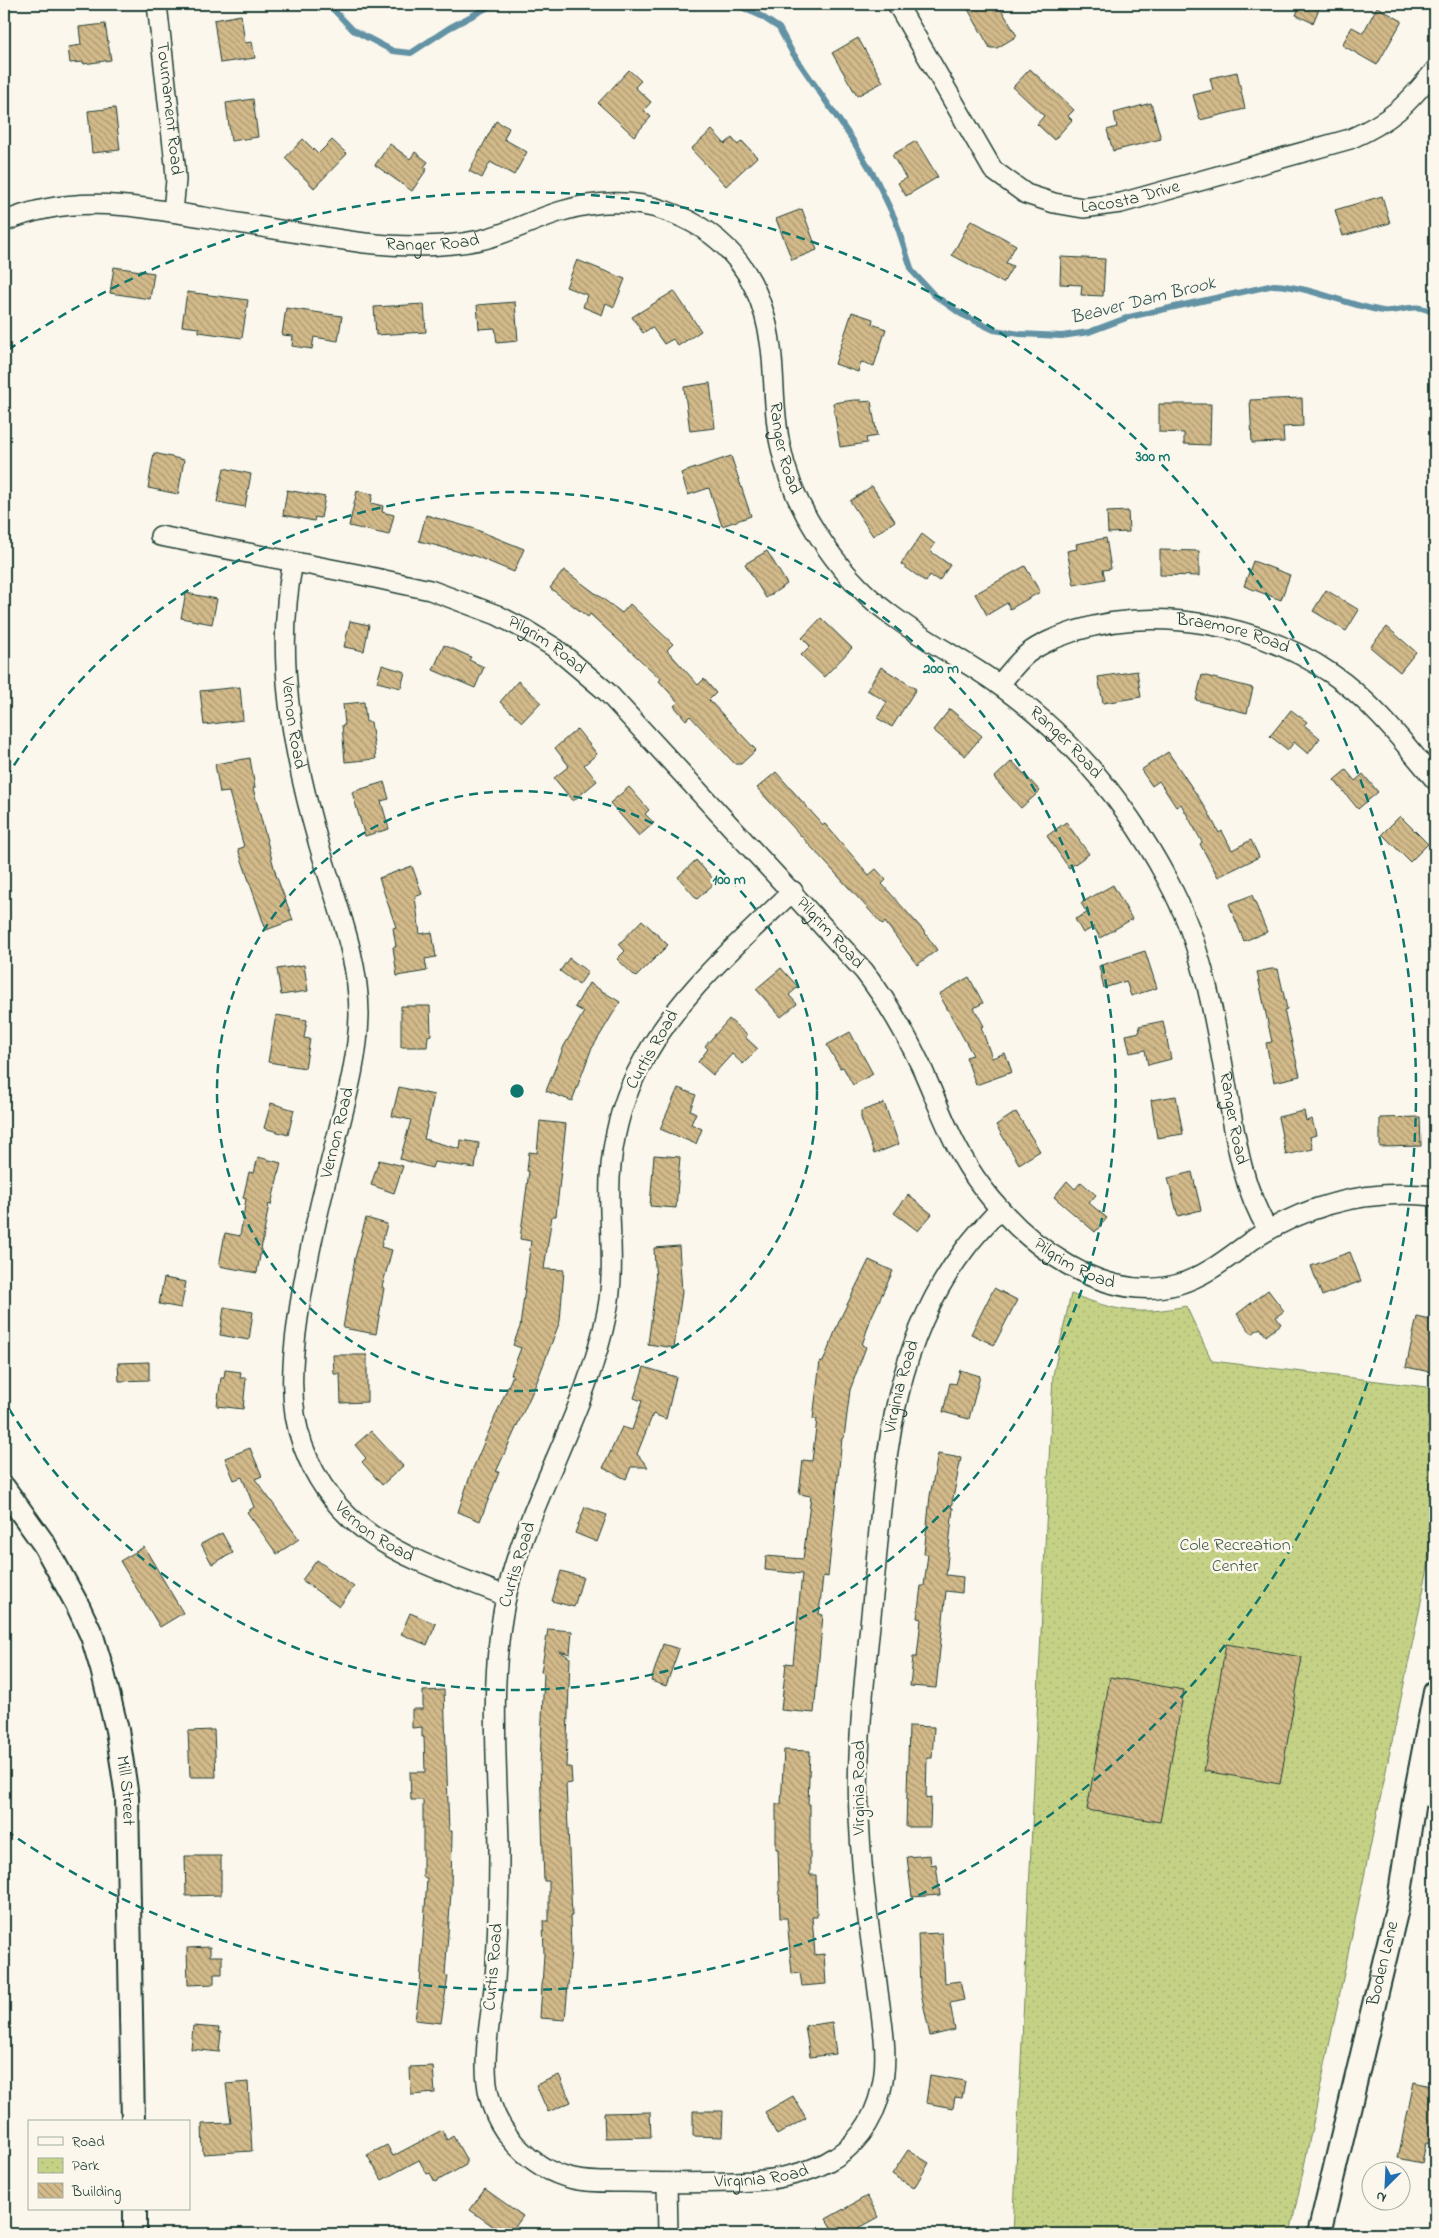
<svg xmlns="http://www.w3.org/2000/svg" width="1439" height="2238" viewBox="0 0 1439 2238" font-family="'Indie Flower',sans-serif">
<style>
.park{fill:url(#park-dots);stroke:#72885d}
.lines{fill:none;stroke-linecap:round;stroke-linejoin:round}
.stream{stroke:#6292a4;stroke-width:6}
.building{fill:url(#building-back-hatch);stroke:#1f3d34}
.minor-casing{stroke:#1f3d34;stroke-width:22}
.tertiary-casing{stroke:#1f3d34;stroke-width:26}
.minor{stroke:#fbf7ec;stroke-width:19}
.tertiary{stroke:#fbf7ec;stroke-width:22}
.ring{fill:none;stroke:#0f766e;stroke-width:2.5;stroke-dasharray:9 6}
.labels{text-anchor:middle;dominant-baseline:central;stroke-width:5;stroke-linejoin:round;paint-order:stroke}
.street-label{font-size:18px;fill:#1f3d34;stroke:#fbf7ec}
.park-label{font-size:18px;fill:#405b44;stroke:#fbf7ec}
.water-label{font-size:19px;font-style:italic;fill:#355959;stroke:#fbf7ec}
.centre{fill:#0f766e;stroke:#fbf7ec;stroke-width:2.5}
.ring-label{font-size:15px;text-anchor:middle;font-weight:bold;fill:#0f766e;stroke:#fbf7ec;stroke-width:5;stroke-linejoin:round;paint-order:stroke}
</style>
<defs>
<pattern id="park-dots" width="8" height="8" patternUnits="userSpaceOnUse" patternTransform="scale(1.25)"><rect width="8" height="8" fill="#c5d286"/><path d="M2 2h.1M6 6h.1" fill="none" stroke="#a9b574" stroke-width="1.8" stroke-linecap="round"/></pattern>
<pattern id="building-back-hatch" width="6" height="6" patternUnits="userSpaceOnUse" patternTransform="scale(1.25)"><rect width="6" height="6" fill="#d3ba8a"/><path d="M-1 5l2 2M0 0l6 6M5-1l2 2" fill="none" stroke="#ab9872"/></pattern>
</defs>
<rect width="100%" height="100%" fill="#fbf7ec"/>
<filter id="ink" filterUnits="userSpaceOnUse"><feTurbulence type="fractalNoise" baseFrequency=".02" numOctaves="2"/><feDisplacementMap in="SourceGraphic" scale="10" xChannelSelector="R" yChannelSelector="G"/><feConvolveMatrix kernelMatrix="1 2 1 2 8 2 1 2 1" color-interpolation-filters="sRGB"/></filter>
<g filter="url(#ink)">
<path class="park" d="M1071,1294c45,17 67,22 115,12l26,55 223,27v146l-145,700h-277l40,-859z"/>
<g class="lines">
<g class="stream">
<polyline points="328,4 353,30 393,51 411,53 449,28 494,4"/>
<path d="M665,4c11,5 23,3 35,0"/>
<path d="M723,4l14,1 24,11 18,12 13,24 60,87 24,40 19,40 17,52 22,24 27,19 33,16 26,4 42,2 27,-4 40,-15 32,-7 113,-25c38,2 72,20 109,26 19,2 31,-11 52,3"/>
</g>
</g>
<g class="building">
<polygon points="965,4 998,4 1017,36 997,48 990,48"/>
<polygon points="1301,4 1321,4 1313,23 1296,15"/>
<polygon points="1377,7 1402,21 1377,65 1342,45 1352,27 1363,33"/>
<polygon points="241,15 245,43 252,42 255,58 220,63 214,20"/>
<polygon points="105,24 111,60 84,64 83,62 70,63 68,47 81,45 79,27"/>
<polygon points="858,38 883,82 857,96 832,53"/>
<polygon points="1030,69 1074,110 1068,116 1072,120 1054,140 1037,124 1044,116 1013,87"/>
<polygon points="629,70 641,81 635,87 651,102 644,110 651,117 634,136 598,103"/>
<polygon points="1237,72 1245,109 1200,120 1193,95 1213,90 1210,78"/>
<polygon points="253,99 258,137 231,141 226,103"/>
<polygon points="1151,103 1161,139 1113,151 1107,130 1117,127 1114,113"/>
<polygon points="115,108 120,150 92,153 88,111"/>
<polygon points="496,121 509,128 504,139 527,152 514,175 490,162 482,178 469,171"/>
<polygon points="712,130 725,144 732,138 738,145 742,141 757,157 726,186 691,149"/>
<polygon points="303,139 318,154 332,140 347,154 314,188 285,158"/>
<polygon points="916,141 938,177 906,196 898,183 906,178 892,155"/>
<polygon points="390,144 410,159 415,152 428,162 424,167 427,169 412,191 375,165"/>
<polygon points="1382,196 1390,223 1343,236 1335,210"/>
<polygon points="802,209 817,250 792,260 776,219"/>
<polygon points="971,220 1016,245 1006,263 1013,266 1003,283 952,255"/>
<polygon points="1061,257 1105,259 1103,296 1081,295 1082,285 1060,284"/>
<polygon points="577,260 625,279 614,307 606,303 602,315 583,307 587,295 566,287"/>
<polygon points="114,267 154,273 150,299 110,293"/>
<polygon points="674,291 701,331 678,346 673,339 664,344 652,327 643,333 632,317"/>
<polygon points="187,292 248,300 242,338 199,332 199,328 182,326"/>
<polygon points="515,302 518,341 497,343 495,328 479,329 477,305"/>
<polygon points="424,304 426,332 376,335 374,307"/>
<polygon points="286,308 342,316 338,341 314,337 312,349 292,346 293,336 282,335"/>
<polygon points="852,312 873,319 872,324 886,329 874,366 861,362 858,372 835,364"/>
<polygon points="710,383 715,428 690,431 684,387"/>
<polygon points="1302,398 1303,426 1283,427 1284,442 1252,443 1250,400"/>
<polygon points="854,400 861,400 861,402 871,401 877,436 866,438 867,443 840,447 833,403"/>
<polygon points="1159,404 1211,404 1210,445 1184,444 1184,433 1159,432"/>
<polygon points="154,453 184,460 178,494 148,488"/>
<polygon points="731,456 751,516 722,526 709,488 688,495 681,473"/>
<polygon points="224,468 251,474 245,507 217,502"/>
<polygon points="872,486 895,521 873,536 850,501"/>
<polygon points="287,490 325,497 321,518 315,517 314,521 283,515"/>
<polygon points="357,491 373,494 371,503 383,506 382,512 394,515 389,535 349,526"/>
<polygon points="1128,511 1129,532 1108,533 1107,512"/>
<polygon points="426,515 472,528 524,549 514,572 475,556 419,541"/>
<polygon points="922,534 935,544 930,551 950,565 939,581 930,575 926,582 901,564"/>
<polygon points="1106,538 1111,569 1103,570 1105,579 1074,585 1067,551 1077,549 1076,544"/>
<polygon points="1160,550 1199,551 1199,576 1160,575"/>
<polygon points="767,551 787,584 766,598 745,564"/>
<polygon points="1253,561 1290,575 1281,600 1244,586"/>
<polygon points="1025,566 1040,592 1010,609 1007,603 987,615 975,594"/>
<polygon points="564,570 622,613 630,604 673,644 667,650 698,685 704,679 716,693 709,700 756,750 741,764 735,764 690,716 686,720 674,706 678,702 659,681 661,679 590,614 588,617 550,588"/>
<polygon points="1326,590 1359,610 1346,631 1313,611"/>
<polygon points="186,593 217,599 212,624 181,618"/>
<polygon points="821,618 852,648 824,677 801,655 810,646 802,638"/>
<polygon points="350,621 369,625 364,651 344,647"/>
<polygon points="1387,627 1416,652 1400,672 1370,647"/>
<polygon points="444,645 471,657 469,660 484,667 475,688 433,670"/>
<polygon points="382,665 405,672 401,688 377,682"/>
<polygon points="881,667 916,689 892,727 877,718 887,702 867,690"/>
<polygon points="1137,671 1141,697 1103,703 1098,677"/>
<polygon points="1202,675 1253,688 1247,713 1196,700"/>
<polygon points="518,681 541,702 522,722 500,702"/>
<polygon points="240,687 243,720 204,725 200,691"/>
<polygon points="364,702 366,722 371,722 376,759 345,762 342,725 345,725 343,704"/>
<polygon points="950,709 982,736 965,756 933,730"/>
<polygon points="1291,710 1307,722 1304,725 1320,738 1308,754 1294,742 1288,750 1270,736"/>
<polygon points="577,729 597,754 584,765 597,781 573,801 554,778 569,766 555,748"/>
<polygon points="1168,752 1207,810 1219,833 1222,831 1232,850 1251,840 1259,857 1218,877 1200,844 1202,842 1181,804 1176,807 1159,781 1152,786 1141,770"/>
<polygon points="250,758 255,788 253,788 276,875 293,920 266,930 238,849 244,847 229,792 220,793 215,764"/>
<polygon points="1012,761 1040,791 1021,808 994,778"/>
<polygon points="1346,770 1355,781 1363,774 1378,792 1358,809 1334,780"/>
<polygon points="776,772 823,825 825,824 869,875 876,869 886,880 882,884 923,930 937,950 917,965 885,922 883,925 757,788"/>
<polygon points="384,782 389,799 381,801 389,829 365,836 352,792"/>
<polygon points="629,787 649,810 645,814 654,823 639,836 610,803"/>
<polygon points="1400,816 1428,844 1410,862 1382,834"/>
<polygon points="1066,822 1089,854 1069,868 1047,836"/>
<polygon points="696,860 716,882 697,899 678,877"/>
<polygon points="412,866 422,894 415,897 420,934 432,932 436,957 425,959 427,971 397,976 393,947 396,947 393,928 396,927 379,878"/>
<polygon points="1113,885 1132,919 1100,938 1094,927 1083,933 1075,919 1087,913 1081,903"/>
<polygon points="1252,895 1267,932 1244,941 1229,904"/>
<polygon points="642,920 668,945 636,977 617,959 625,951 619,944"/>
<polygon points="1145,951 1157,988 1131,996 1126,981 1104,988 1099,966"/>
<polygon points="569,958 588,972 579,985 560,971"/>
<polygon points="304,965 308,991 281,995 277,969"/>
<polygon points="781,968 798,987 789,995 797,1004 781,1017 756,989"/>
<polygon points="1271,969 1278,969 1287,1009 1284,1010 1300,1076 1274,1082 1266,1043 1272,1042 1257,972"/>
<polygon points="969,977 983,1003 974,1008 984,1026 981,1027 992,1058 1005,1053 1012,1072 976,1085 966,1057 973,1055 939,994"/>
<polygon points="589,983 620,1002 591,1050 572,1101 546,1091 564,1046 584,1012 575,1007"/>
<polygon points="401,1006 430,1006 431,1035 428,1036 427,1047 401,1047"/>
<polygon points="276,1015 307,1020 304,1038 310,1039 305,1068 268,1062"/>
<polygon points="729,1019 747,1035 745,1037 758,1049 743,1064 732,1054 713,1075 698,1062 708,1049 705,1046"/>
<polygon points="1163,1021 1171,1059 1148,1065 1145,1050 1130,1053 1126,1035 1140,1032 1139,1026"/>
<polygon points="850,1032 873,1074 853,1085 843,1067 840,1068 827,1045"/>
<polygon points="399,1087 434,1095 424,1139 460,1149 461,1140 479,1143 475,1168 434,1162 432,1168 400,1159 411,1120 392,1116"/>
<polygon points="678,1088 696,1095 690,1110 696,1113 691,1124 702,1129 696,1144 660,1129"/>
<polygon points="1176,1096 1183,1134 1157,1138 1151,1100"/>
<polygon points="271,1103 294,1110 288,1135 264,1128"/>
<polygon points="884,1103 899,1144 874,1154 861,1118 861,1111"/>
<polygon points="1304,1111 1306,1121 1312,1119 1316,1135 1310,1137 1313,1149 1286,1155 1278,1117"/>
<polygon points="1016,1112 1040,1151 1019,1164 996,1125"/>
<polygon points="1420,1117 1421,1146 1380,1147 1380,1118"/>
<polygon points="540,1121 566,1124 556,1216 552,1216 544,1269 564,1270 560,1321 536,1384 496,1472 499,1472 480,1521 458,1512 471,1473 513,1375 511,1374 521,1348 513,1345 520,1327 531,1241 520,1239 529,1171 527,1171 529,1152 537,1153"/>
<polygon points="654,1155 680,1157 676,1208 650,1206"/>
<polygon points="258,1157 281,1163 271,1205 269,1204 257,1273 219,1266 225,1233 240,1236 246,1199 243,1198 249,1172 254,1173"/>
<polygon points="379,1160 403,1166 394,1193 371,1185"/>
<polygon points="1192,1172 1201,1210 1178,1216 1168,1178"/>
<polygon points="1067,1181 1075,1189 1081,1182 1096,1195 1089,1203 1107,1218 1095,1232 1054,1197"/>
<polygon points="908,1195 932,1214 918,1231 894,1213"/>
<polygon points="366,1218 387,1224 381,1247 392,1250 382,1287 384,1288 376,1334 343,1328 355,1258"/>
<polygon points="679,1246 682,1292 674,1348 648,1344 656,1283 654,1248"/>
<polygon points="1350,1252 1361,1281 1322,1296 1311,1266"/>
<polygon points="869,1260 893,1271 871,1318 862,1345 866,1347 850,1390 844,1438 842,1438 828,1577 823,1576 819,1614 823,1615 814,1713 781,1710 786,1663 793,1664 802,1574 765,1570 766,1556 803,1559 811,1496 799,1494 803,1460 812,1461 817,1419 813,1419 820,1361 823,1362 840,1319"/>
<polygon points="164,1278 186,1282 181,1308 159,1304"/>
<polygon points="994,1288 1017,1300 994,1345 971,1334"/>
<polygon points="1268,1290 1284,1311 1276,1317 1281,1324 1266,1336 1260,1328 1252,1334 1237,1314"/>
<polygon points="224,1307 253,1312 249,1340 220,1335"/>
<polygon points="1417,1317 1435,1321 1435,1373 1406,1367"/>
<polygon points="333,1355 367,1355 367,1402 341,1403 340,1374 334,1374"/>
<polygon points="149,1362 149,1380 119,1381 118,1363"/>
<polygon points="644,1367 676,1377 666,1419 653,1414 637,1454 648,1467 631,1467 626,1479 603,1468 622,1427 632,1430 642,1401 634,1398"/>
<polygon points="225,1370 241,1372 240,1378 246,1378 243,1409 217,1406 221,1378 224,1378"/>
<polygon points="960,1370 980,1376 969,1419 943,1412 950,1383 956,1384"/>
<polygon points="371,1431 403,1466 382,1485 362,1462 366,1458 355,1445"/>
<polygon points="250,1448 262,1476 255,1479 299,1539 277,1554 247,1512 254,1507 242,1477 234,1480 225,1458"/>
<polygon points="938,1454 961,1458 951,1508 953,1508 946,1575 963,1577 962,1593 946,1591 936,1688 910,1686 913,1657 917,1657 921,1619 917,1618 921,1586 924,1586 928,1554 924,1554 930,1496"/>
<polygon points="585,1507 607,1515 597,1542 575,1533"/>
<polygon points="222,1533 233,1553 212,1564 201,1544"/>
<polygon points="144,1547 183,1613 160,1627 120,1561"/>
<polygon points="317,1560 354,1587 339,1607 302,1580"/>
<polygon points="561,1571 583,1577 574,1607 552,1601"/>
<polygon points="410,1613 436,1624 427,1645 401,1634"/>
<polygon points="548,1629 572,1631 570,1654 559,1651 570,1658 566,1767 571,1767 572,1783 566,1784 572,1916 570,1916 571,1950 565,2020 540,2018 544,1954 543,1921 549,1921 549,1881 544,1881 540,1764 544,1673 541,1672"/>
<polygon points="663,1644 679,1649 666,1686 651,1681"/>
<polygon points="1226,1644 1302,1657 1280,1784 1204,1771"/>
<polygon points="1110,1677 1184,1690 1160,1822 1087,1810"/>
<polygon points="444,1690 449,1831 452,1831 451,1893 445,1975 448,1976 441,2023 415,2020 420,1984 427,1878 423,1877 423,1800 411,1800 410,1772 425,1772 424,1737 422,1737 422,1727 412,1728 412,1709 423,1709 423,1691"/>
<polygon points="909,1726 934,1727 932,1758 927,1758 926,1798 931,1797 930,1827 906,1827"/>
<polygon points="214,1730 216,1777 190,1777 188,1731"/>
<polygon points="784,1750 810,1751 808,1804 810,1804 810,1875 816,1875 817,1917 812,1917 815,1955 824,1954 826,1984 802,1986 800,1973 792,1974 787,1918 780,1918 778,1849 776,1849 776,1804 781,1804"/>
<polygon points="930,1855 931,1865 936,1864 940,1895 912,1897 907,1857"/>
<polygon points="185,1856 221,1856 221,1895 186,1896"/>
<polygon points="942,1933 945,1983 960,1981 964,2000 950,2003 955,2030 930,2036 920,1988 918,1934"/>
<polygon points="210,1947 210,1956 222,1956 222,1974 214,1974 214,1984 188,1985 187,1948"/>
<polygon points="832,2022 836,2054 810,2057 805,2026"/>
<polygon points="193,2026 219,2028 218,2032 221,2032 219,2052 191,2049"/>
<polygon points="433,2066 435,2093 411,2095 410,2067"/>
<polygon points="559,2075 571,2102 548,2112 536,2085"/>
<polygon points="930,2075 965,2081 962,2098 955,2097 953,2108 926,2103"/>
<polygon points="248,2082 252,2151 203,2154 202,2124 231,2123 226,2084"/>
<polygon points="1414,2082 1435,2087 1435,2144 1426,2143 1422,2163 1398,2158"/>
<polygon points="793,2096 806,2118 777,2135 765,2112"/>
<polygon points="693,2111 723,2111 722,2137 693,2136"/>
<polygon points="650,2112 651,2137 605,2138 604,2113"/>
<polygon points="442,2130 447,2140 453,2136 466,2159 466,2165 435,2182 430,2173 427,2174 419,2160 382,2180 367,2155 387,2145 393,2156"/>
<polygon points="908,2150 929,2163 914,2188 892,2174"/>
<polygon points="485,2189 523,2216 510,2234 504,2234 470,2210"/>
<polygon points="867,2196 879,2217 848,2234 835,2234 826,2219"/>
</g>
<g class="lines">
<g class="minor-casing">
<g id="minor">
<path id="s1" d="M157,4l18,160 1,16 -3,32"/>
<path id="s2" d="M897,4l96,166 33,24 28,9 29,5 38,-5 229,-64c41,-18 57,-34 85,-69"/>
<path id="s3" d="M4,222c67,-29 130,-16 199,-5 54,9 108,19 162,26 38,4 77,5 115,-3 28,-6 54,-21 82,-29 33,-10 71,-12 104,0 64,22 97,71 105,137 4,32 2,64 9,96 6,31 19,62 36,88 19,30 42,58 70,79 35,28 77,48 113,74 71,51 128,118 169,196 34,63 46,132 58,202 9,52 15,102 42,147"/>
<path id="s4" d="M160,536l197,38 73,16 67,25 29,15 29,18 52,44 257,279c23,30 41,61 57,95 19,42 32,83 61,121 44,58 121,118 197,97 30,-9 53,-30 78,-47 54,-34 115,-48 178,-41"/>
<path id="s5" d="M293,562c-19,93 0,193 26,283 16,56 40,111 40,170 -1,47 -15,92 -26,137 -14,55 -27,110 -35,166 -6,41 -10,88 5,128 35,96 117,115 203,150"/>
<path id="s6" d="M999,685c9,-10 17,-22 28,-31 14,-11 31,-17 48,-23 83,-26 186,-6 257,43 41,28 72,69 103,106"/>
<path id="s7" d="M793,891c-60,57 -120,108 -157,183 -15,31 -24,69 -26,104 -2,44 6,90 -3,134 -18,92 -71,175 -96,265 -24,87 -14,180 -12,268 0,45 -1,90 -4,134 -6,60 -25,118 21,166 16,17 35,29 57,34 18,4 36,3 54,3 36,1 72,1 108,0 65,-2 129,-19 146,-92 9,-35 0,-72 -4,-107 -6,-40 -12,-80 -15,-120 -3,-36 -5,-71 -3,-107 2,-54 9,-108 14,-161 12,-122 14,-244 92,-346 10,-14 23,-27 35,-40"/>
<polyline points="1415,1794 1435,1798"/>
<polyline points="667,2183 668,2234"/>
</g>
</g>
<g class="tertiary-casing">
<g id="tertiary">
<path id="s8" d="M4,1488l40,56 34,62 14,30 10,33 15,61 10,67 6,325"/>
<polyline points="135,2209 135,2234"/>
<path id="s9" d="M1319,2234l80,-334 15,-99 21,-109"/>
</g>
</g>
<use href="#minor" class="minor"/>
<use href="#tertiary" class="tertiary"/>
</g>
</g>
<g class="ring">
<circle cx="517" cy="1091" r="300"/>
<path d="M6 778A599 599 0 1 1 6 1404"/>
<path d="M8 350A899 899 0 1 1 8 1832"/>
</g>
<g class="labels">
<g class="street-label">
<text stroke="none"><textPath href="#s1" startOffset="105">Tournament Road</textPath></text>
<text stroke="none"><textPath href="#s2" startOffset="340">Lacosta Drive</textPath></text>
<text stroke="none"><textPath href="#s3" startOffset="434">Ranger Road</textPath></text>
<text stroke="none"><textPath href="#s3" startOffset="959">Ranger Road</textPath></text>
<text stroke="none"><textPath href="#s6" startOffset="256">Braemore Road</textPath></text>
<text stroke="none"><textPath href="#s4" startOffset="405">Pilgrim Road</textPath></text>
<text stroke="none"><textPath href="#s5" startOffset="162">Vernon Road</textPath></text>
<text stroke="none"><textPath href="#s3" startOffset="1379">Ranger Road</textPath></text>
<text stroke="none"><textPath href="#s4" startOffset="810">Pilgrim Road</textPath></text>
<text transform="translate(653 1050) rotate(-60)">Curtis Road</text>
<text stroke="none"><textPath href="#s3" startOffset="1799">Ranger Road</textPath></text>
<text transform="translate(338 1133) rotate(-76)">Vernon Road</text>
<text stroke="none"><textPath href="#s4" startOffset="1230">Pilgrim Road</textPath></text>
<text stroke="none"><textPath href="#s7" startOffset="2470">Virginia Road</textPath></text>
<text stroke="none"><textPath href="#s5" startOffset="1016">Vernon Road</textPath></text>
<text transform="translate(518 1565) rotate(-73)">Curtis Road</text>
<text transform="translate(860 1788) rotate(-90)">Virginia Road</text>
<text stroke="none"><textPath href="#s8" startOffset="331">Mill Street</textPath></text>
<text stroke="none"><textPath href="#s9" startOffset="278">Boden Lane</textPath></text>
<text transform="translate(494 1967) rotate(-85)">Curtis Road</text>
<text stroke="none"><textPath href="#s7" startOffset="1601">Virginia Road</textPath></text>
</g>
<g class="park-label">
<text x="1235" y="1546">Cole Recreation<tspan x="1235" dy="21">Center</tspan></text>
</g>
<g class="water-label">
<text transform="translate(1143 301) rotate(-14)">Beaver Dam Brook</text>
</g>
</g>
<circle cx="517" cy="1091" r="8" class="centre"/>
<g class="ring-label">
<text x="1153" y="461">300 m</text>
<text x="941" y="673">200 m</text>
<text x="729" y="884">100 m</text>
</g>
<rect width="1439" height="2238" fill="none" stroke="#fbf7ec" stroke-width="20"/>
<rect x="10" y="10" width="1419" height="2218" fill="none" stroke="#1f3d34" stroke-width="2" filter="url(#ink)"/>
<rect x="28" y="2120" width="162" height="90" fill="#fbf7ec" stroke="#a3ada2"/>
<rect x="38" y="2137" width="25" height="8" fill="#fbf7ec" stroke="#a3ada2"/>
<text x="72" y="2146" font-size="15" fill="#1f3d34">Road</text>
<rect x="38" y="2158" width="25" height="15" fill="url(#park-dots)" stroke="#a3ada2"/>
<text x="72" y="2170" font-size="15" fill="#1f3d34">Park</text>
<rect x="38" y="2183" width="25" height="15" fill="url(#building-back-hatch)" stroke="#a3ada2"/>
<text x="72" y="2196" font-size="15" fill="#1f3d34">Building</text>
<g transform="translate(1386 2186) rotate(204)"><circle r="24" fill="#fbf7ec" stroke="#a3ada2"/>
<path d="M0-4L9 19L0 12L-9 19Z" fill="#1f6fb2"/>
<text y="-8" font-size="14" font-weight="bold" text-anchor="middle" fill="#1f3d34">N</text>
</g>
</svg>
